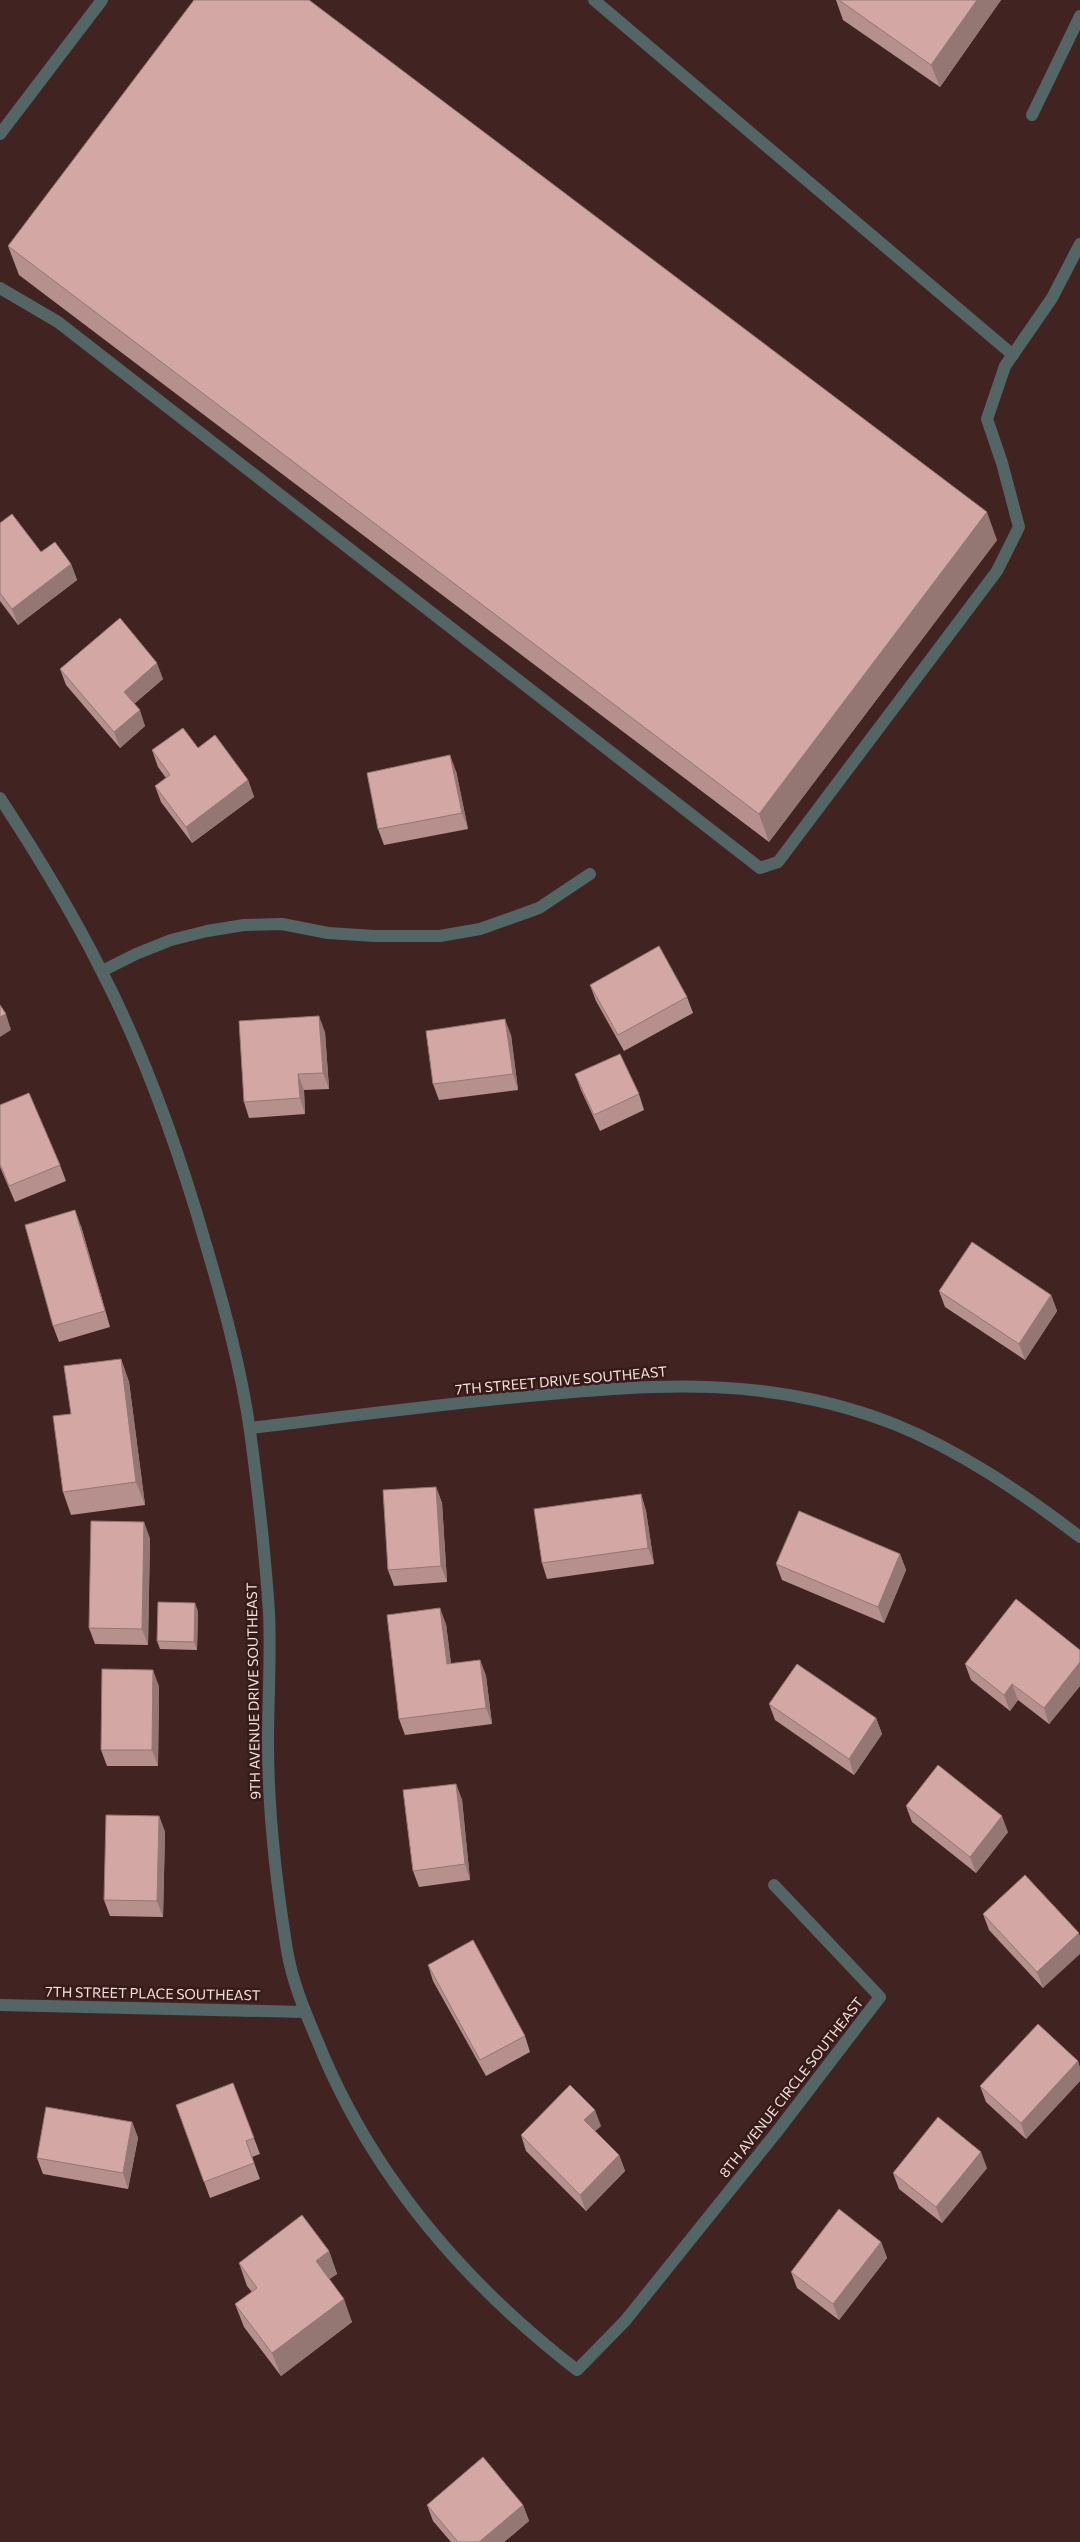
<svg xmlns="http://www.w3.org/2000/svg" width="1080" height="2542" viewBox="0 0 1080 2542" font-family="Commissioner,sans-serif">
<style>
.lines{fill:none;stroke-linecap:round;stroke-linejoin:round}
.lane{stroke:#536665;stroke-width:12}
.street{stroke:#536665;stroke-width:12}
.wall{fill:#b5908d}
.shaded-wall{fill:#947673}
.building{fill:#d3a8a4;stroke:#947673}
.labels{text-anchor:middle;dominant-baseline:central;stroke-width:5;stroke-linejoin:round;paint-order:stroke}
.street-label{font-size:14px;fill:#f6e2e0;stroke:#361b19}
</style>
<rect width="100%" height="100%" fill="#412422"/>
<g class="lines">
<g class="lane">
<polyline points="594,0 1013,355"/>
<polyline points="1032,115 1080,16"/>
<polyline points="0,134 102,0"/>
<polyline points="0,288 58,322 760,868 778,862 997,571 1019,527 1002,463 987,419 1005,366 1052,298 1080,244"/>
</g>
<g class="street">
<path d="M0,798c36,55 71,112 101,172 45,87 78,181 105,275 18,61 35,123 44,186 8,59 15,122 19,181 2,43 -1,87 -1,130 0,69 8,140 19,208 5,31 18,62 30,90 54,135 146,242 260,330l48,-49 151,-188 104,-136 -106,-112"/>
<polyline points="102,971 136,954 171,940 207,931 244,925 282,924 328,933 375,936 440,936 480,929 539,908 590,874"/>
<path d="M250,1428c92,-11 185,-23 278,-32 129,-12 241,-21 366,28 67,27 128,69 186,113"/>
<polyline points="0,2005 305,2012"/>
</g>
</g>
<g class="wall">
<polygon points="836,0 1001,0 940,87 843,20"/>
<polygon points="8,246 997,540 769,842 19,275"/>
<polygon points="0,523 41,552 71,564 77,580 18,625 0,601"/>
<polygon points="60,669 163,679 134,704 145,726 120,748 66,685"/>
<polygon points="198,748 248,780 254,797 192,843 161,802 155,786 166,778 158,767 152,750"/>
<polygon points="456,771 468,829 384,845 378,829"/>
<polygon points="590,985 687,997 693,1013 624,1051 596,1001"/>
<polygon points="325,1032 329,1089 304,1090 305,1114 249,1118 244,1102"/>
<polygon points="511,1035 518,1090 439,1100 433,1084"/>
<polygon points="575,1074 639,1094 644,1110 600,1131 581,1090"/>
<polygon points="0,1105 60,1165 66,1181 15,1202 0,1167"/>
<polygon points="81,1226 110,1327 59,1342 53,1326"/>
<polygon points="939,1291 1051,1295 1057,1311 1025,1360 945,1307"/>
<polygon points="121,1359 129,1382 145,1505 71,1515 63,1492 71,1414"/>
<polygon points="436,1487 442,1503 447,1582 394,1586 388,1570"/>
<polygon points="641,1494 646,1511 654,1564 547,1579 542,1563"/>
<polygon points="150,1538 148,1645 95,1644 89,1628"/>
<polygon points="900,1554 906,1570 884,1623 782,1580 776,1564"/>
<polygon points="198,1611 197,1650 160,1649 157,1641"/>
<polygon points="446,1624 451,1664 480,1660 486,1676 492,1724 405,1735 399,1719"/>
<polygon points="1080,1650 1080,1686 1049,1724 1018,1700 1010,1711 971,1680 965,1664"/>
<polygon points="159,1686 158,1766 107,1766 101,1750"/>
<polygon points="769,1704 876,1718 882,1734 854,1775 775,1720"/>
<polygon points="456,1784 462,1800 470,1880 419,1887 413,1871"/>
<polygon points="906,1806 1008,1832 976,1873 912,1822"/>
<polygon points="159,1816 165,1832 163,1917 110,1916 104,1900"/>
<polygon points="983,1914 1080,1936 1043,1988 989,1930"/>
<polygon points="428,1965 525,2036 530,2052 486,2076 433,1981"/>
<polygon points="1078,2061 1080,2068 1080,2081 1026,2139 986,2102 980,2086"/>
<polygon points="233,2083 260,2154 252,2157 260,2179 210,2198 176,2105"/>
<polygon points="132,2122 138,2138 128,2189 43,2174 37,2158"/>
<polygon points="601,2126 595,2131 619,2155 625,2171 586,2211 526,2151 521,2135"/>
<polygon points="987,2168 942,2223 899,2189 893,2173"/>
<polygon points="881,2242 887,2258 839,2320 797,2288 791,2272"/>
<polygon points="329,2251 337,2274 329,2279 352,2322 281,2376 244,2327 235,2304 252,2292 247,2286 239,2263"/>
<polygon points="427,2505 523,2505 529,2521 504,2542 451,2542 433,2521"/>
</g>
<g class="shaded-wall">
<polygon points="977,0 1001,0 940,87 931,65"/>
<polygon points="987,512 997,540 769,842 759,814"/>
<polygon points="71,564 77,580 18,625 12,609"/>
<polygon points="157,663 163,679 129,708 124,692"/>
<polygon points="140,710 145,726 120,748 114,732"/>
<polygon points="450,755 456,771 468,829 462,813"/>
<polygon points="248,780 254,797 192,843 186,827"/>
<polygon points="6,1014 11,1030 0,1037 0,1017"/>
<polygon points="319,1016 325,1032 329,1089 323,1073"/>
<polygon points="505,1019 511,1035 518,1090 513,1074"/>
<polygon points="298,1074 304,1090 305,1114 300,1098"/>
<polygon points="75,1210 81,1226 110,1327 105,1311"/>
<polygon points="1051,1295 1057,1311 1025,1360 1019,1344"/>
<polygon points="121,1359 129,1382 145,1505 136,1482"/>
<polygon points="436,1487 442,1503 447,1582 441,1566"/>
<polygon points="641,1494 646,1511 654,1564 648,1548"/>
<polygon points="144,1522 150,1538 148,1645 142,1629"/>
<polygon points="900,1554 906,1570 884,1623 878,1607"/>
<polygon points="195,1603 198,1611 197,1650 194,1642"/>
<polygon points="440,1608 446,1624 453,1680 447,1664"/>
<polygon points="480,1660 486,1676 492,1724 486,1708"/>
<polygon points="1080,1662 1080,1686 1049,1724 1044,1708"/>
<polygon points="153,1670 159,1686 158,1766 152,1750"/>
<polygon points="1012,1684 1018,1700 1010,1711 1004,1695"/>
<polygon points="876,1718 882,1734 854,1775 849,1759"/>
<polygon points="456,1784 462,1800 470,1880 465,1864"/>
<polygon points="159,1816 165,1832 163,1917 157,1901"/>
<polygon points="1002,1816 1008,1832 976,1873 970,1857"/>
<polygon points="1079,1933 1080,1936 1080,1954 1043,1988 1037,1972"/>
<polygon points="1078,2061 1080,2068 1080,2081 1026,2139 1021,2123"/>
<polygon points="595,2110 601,2126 590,2136 584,2120"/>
<polygon points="132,2122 138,2138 128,2189 123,2173"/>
<polygon points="981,2152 987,2168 942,2223 936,2207"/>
<polygon points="619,2155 625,2171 586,2211 580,2195"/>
<polygon points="881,2242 887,2258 839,2320 833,2304"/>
<polygon points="329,2251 337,2274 324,2283 316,2261"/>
<polygon points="344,2299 352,2322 281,2376 272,2353"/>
<polygon points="523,2505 529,2521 504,2542 479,2542"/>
</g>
<g class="building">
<polygon points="194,0 309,0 987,512 759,814 8,246"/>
<polygon points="839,0 977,0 931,65"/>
<polygon points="12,514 41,552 55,542 71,564 12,609 0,593 0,523"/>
<polygon points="120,618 157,663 124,692 140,710 114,732 60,669"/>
<polygon points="183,728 198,748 215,735 248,780 186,827 155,786 170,775 152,750"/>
<polygon points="450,755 462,813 378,829 367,773"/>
<polygon points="659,946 687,997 618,1035 590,985"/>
<polygon points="0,1005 6,1014 0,1017"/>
<polygon points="319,1016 323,1073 298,1074 300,1098 244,1102 239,1021"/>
<polygon points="505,1019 513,1074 433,1084 426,1031"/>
<polygon points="620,1054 639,1094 594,1115 575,1074"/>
<polygon points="29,1093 60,1165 9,1186 0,1164 0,1105"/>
<polygon points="75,1210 105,1311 53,1326 25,1225"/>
<polygon points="972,1242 1051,1295 1019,1344 939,1291"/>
<polygon points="121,1359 136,1482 63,1492 53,1416 71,1414 64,1366"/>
<polygon points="436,1487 441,1566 388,1570 383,1490"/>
<polygon points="641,1494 648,1548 542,1563 534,1509"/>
<polygon points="799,1511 900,1554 878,1607 776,1564"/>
<polygon points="91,1521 144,1522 142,1629 89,1628"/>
<polygon points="1016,1599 1080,1650 1080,1662 1044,1708 1012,1684 1004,1695 965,1664"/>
<polygon points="158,1602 195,1603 194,1642 157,1641"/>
<polygon points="440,1608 447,1664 480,1660 486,1708 399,1719 387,1615"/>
<polygon points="797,1664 876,1718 849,1759 769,1704"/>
<polygon points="102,1669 153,1670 152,1750 101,1750"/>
<polygon points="938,1765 1002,1816 970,1857 906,1806"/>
<polygon points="456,1784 465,1864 413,1871 403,1790"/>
<polygon points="106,1815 159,1816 157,1901 104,1900"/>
<polygon points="1025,1875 1079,1933 1037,1972 983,1914"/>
<polygon points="473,1940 525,2036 480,2060 428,1965"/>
<polygon points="1038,2024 1078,2061 1021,2123 980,2086"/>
<polygon points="233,2083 254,2138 246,2141 254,2163 204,2182 176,2105"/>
<polygon points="570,2085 595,2110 584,2120 619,2155 580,2195 521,2135"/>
<polygon points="46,2107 132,2122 123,2173 37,2158"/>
<polygon points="938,2117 981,2152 936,2207 893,2173"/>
<polygon points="839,2209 881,2242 833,2304 791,2272"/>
<polygon points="302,2215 329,2251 316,2261 344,2299 272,2353 235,2304 257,2288 239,2263"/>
<polygon points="483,2457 523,2505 479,2542 458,2542 427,2505"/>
</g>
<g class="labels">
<g class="street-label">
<text transform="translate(561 1380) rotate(-5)">7TH STREET DRIVE SOUTHEAST</text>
<text transform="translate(253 1691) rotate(-91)">9TH AVENUE DRIVE SOUTHEAST</text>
<text transform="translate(153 1993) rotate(1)">7TH STREET PLACE SOUTHEAST</text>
<text transform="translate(791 2087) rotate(-52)">8TH AVENUE CIRCLE SOUTHEAST</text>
</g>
</g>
</svg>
